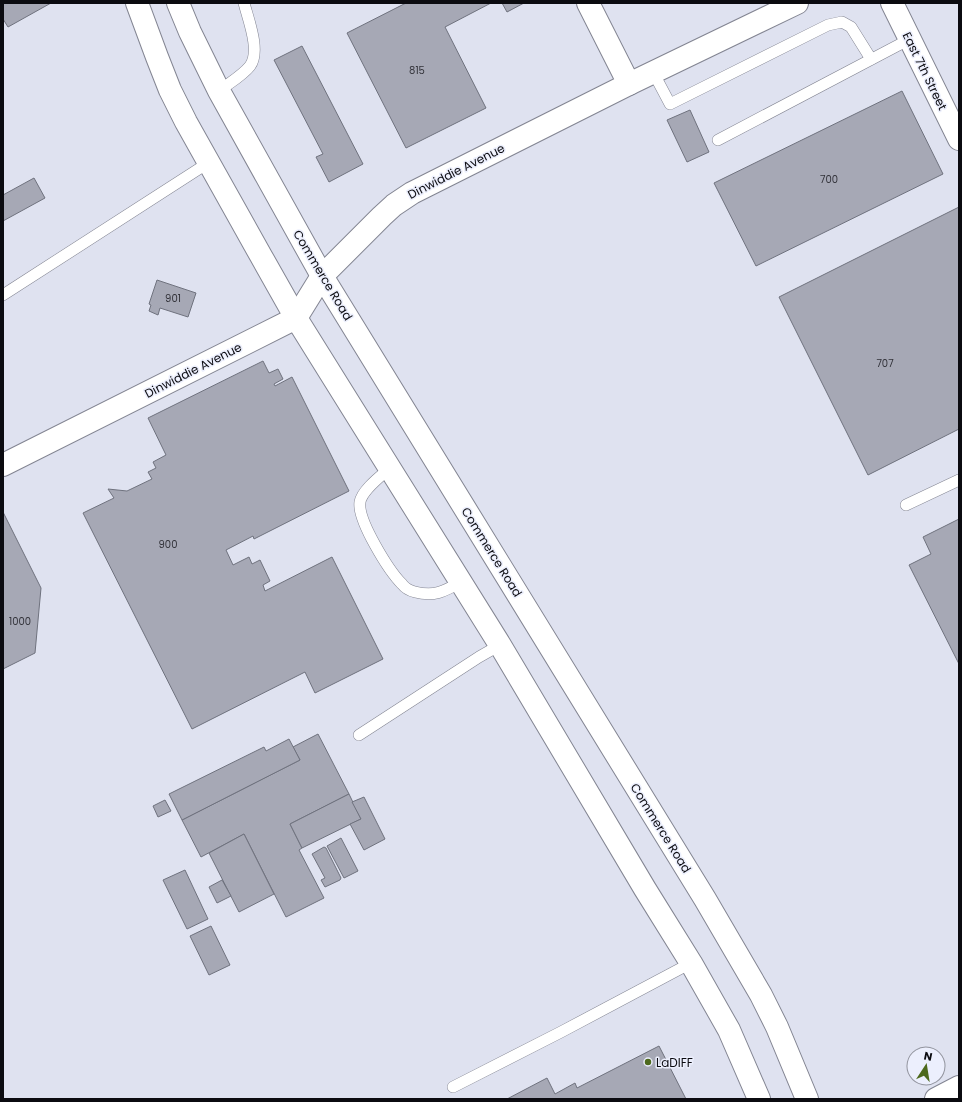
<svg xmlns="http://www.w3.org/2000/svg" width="962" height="1102" viewBox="0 0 962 1102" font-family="Poppins,sans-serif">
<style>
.building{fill:#a6a8b5;stroke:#6f727e}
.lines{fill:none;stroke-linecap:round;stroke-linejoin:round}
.service-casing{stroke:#838592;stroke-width:12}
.minor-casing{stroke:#838592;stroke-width:24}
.tertiary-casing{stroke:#838592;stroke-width:24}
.secondary-casing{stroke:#838592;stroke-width:24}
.service{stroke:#fff;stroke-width:11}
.minor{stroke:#fff;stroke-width:22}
.tertiary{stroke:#fff;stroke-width:22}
.secondary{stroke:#fff;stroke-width:22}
.poi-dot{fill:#4d691d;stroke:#eceffd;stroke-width:1.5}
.labels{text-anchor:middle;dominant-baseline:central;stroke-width:3;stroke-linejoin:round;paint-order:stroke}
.number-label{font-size:10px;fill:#323239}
.street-label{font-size:12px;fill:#0b0b10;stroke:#eceffd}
.poi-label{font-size:12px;fill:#0b0b10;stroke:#eceffd;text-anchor:start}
</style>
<rect width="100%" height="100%" fill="#dfe2f0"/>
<g class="building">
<polygon points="3,3 51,3 8,27 3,19"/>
<polygon points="406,3 491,3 445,27 486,108 406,148 347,33"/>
<polygon points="502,3 524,3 507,12"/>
<polygon points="302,46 363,164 329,182 316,157 323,154 274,60"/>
<polygon points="902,91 943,174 756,266 714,183"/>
<polygon points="690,110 709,152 687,162 667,120"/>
<polygon points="34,178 45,198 3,221 3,195"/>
<polygon points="959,207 959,429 868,475 779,297"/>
<polygon points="157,280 196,293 188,317 160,308 158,315 149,311 151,305 149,304"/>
<polygon points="263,361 269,373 278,369 283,379 274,384 275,386 292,377 349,491 254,539 253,536 226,550 233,565 249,557 252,564 260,560 270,581 263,585 265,591 332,557 383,659 315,693 305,672 192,729 83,513 114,498 108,489 127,491 152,479 148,472 156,468 153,462 166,455 148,418"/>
<polygon points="3,512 41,588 35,653 3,669"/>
<polygon points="959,519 959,664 909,565 931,554 923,537"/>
<polygon points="318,734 349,794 290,824 302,848 299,850 324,898 286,917 244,834 201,857 182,820 300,760 293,747"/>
<polygon points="289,739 300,760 182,820 169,794 264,747 266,751"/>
<polygon points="349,794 361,819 302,848 290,824"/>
<polygon points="364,797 385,839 364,850 350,824 361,819 352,802"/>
<polygon points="165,800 171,811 158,817 153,806"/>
<polygon points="244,834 274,894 239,912 209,853"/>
<polygon points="341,838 358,871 344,878 327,846"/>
<polygon points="324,847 326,848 341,878 340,880 325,887 321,880 325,878 312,854"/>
<polygon points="185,870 208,919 187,929 163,880"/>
<polygon points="222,880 231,896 217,903 209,887"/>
<polygon points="211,926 230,965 209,975 190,936"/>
<polygon points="659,1046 686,1099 507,1099 547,1078 555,1094 575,1083 577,1088"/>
</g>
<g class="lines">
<g class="service-casing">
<g id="service">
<polyline points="653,72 670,104 828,25 842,22 851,27 871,59"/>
<path d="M219,91c10,-8 23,-15 31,-25 11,-15 -2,-47 -6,-63"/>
<polyline points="718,140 910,39"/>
<polyline points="3,295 208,163"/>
<path d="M390,468c-9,8 -28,22 -30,34 -3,18 29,69 42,82 3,4 9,7 13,8 20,5 30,-1 46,-10"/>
<polyline points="906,505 959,480"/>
<polyline points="359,735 479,657 500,645"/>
<polyline points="453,1087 561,1032 691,963"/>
</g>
</g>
<g class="minor-casing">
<g id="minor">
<polyline points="588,3 629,84"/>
<polyline points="892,3 959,139"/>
<polyline points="3,465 296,318 322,276 382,216 394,205 412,193 629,84 797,3"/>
</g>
</g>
<g class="tertiary-casing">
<polyline id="tertiary" points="936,1099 959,1087"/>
</g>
<g class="secondary-casing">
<g id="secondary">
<polyline points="137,3 157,57 170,90 186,122 261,256 296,318 500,645 645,889 691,963 729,1030 759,1099"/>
<polyline points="178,3 190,32 219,91 322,276 705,899 761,995 777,1027 807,1099"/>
</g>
</g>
<use href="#service" class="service"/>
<use href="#minor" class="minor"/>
<use href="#tertiary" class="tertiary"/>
<use href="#secondary" class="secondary"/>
</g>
<circle class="poi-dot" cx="648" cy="1062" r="4"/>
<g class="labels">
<g class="number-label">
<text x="417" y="70">815</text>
<text x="829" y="179">700</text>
<text x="173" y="298">901</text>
<text x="885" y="363">707</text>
<text x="168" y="544">900</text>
<text x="20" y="621">1000</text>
</g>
<g class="street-label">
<text transform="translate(925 71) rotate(64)">East 7th Street</text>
<text transform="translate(456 171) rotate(-27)">Dinwiddie Avenue</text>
<text transform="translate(323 275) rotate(59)">Commerce Road</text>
<text transform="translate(193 370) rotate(-27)">Dinwiddie Avenue</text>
<text transform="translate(492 552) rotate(58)">Commerce Road</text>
<text transform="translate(661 828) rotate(58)">Commerce Road</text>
</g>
<g class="poi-label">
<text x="656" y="1062">LaDIFF</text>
</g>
</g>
<rect width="962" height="1102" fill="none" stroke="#0b0b10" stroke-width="8"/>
<g transform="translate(926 1066) rotate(12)"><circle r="19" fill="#eceffd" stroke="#92949e"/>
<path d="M0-3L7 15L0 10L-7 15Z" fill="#4d691d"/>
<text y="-6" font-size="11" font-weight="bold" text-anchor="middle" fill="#0b0b10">N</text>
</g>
</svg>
